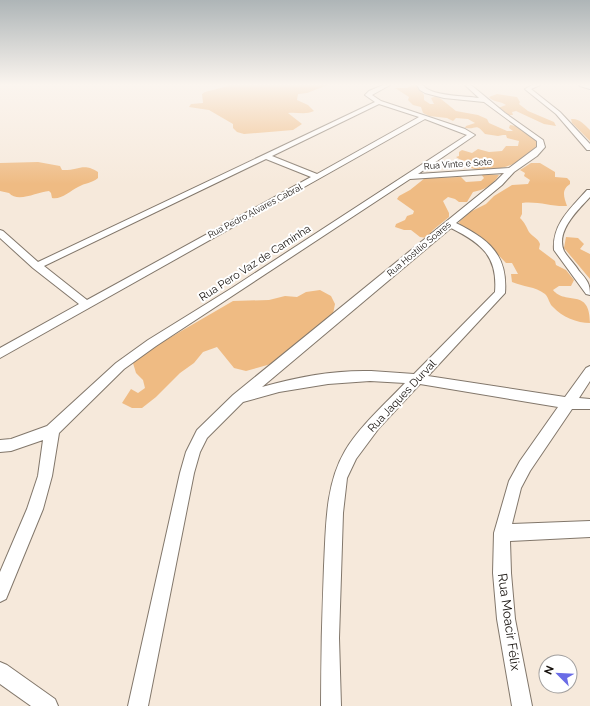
<svg xmlns="http://www.w3.org/2000/svg" width="590" height="706" viewBox="0 0 590 706" font-family="Raleway,sans-serif">
<style>
.green{fill:#efbb83}
.lines{fill:none;stroke-linecap:round;stroke-linejoin:round}
.minor-casing{stroke:#82776b;stroke-width:2}
.minor{fill:#fff;fill-rule:evenodd}
.labels{text-anchor:middle;dominant-baseline:central;stroke-width:4;stroke-linejoin:round;paint-order:stroke}
.far-street-label{font-size:9px;fill:#15100c;stroke:#fff}
.street-label{font-size:11px;fill:#15100c;stroke:#fff}
.near-street-label{font-size:13px;fill:#15100c;stroke:#fff}
</style>
<rect width="100%" height="100%" fill="#f6e9db"/>
<g class="green">
<path d="M225,85h103l-21,8 -9,1 -1,6 11,5 6,6c-8,4 -17,1 -26,2l14,11 -9,6 -49,4 -7,-2 -4,-4v-4l-24,-14 -20,-3 2,-3 12,-1 -1,-9 3,-2 23,-6z"/>
<path d="M412,85h5l7,10v5l6,4h4l-3,-6 5,-2 5,3 15,12 22,4 9,4 2,4 18,8h6l-4,-3 1,-3c10,1 27,10 28,20 -17,16 -25,22 -48,25 -7,0 -12,1 -19,-2l1,-3h14l7,-2 -1,-2c-12,-3 -26,4 -36,-4l3,-1v-4l3,-2 10,3 6,-4 11,3 13,-1 4,-5h12l1,-5 -12,-3 -1,-3h-3l-5,1 -13,-2c-10,-12 -8,-4 -20,-6l1,-2 9,-3 -7,-4 -12,-1 -3,3 -6,-3 -18,-2 -6,-3 -2,-6 -8,-2 -5,-5 1,-3 -14,-9h12z"/>
<path d="M497,94l20,3 3,5 -1,2 9,7 26,11 2,4 -12,-2 -28,-13 -4,1 1,3h-6l-9,-7 8,-3c-5,-4 -14,-3 -17,-8z"/>
<path d="M571,119c8,-1 13,5 19,11v11l-18,-18z"/>
<path d="M38,162l22,4 2,4c16,1 21,-8 36,2v6c-6,5 -13,5 -20,9 -8,4 -17,13 -26,11l-1,-5 -2,-2c-12,1 -31,12 -40,2l-9,-2v-28z"/>
<path d="M531,163h9l15,9v5l12,1 3,3v3c-9,6 -6,13 -3,22 -15,1 -29,-5 -45,-3v11l-2,4c5,5 6,8 9,14 4,5 9,6 11,12l-1,5 16,12 1,4 10,5 8,10 -3,6h-12l-6,4c13,16 37,-3 37,33 -13,0 -28,-6 -37,-16 -4,-3 -4,-9 -8,-13 -10,-8 -22,-7 -33,-12l-1,-8h7l-6,-11h-6l-26,-27 -20,-11 -1,-3 11,-10 16,-8 8,-8 18,-11 16,-1 2,-4 -6,-4 1,-3 -5,-3z"/>
<path d="M481,174l18,1c-6,10 -15,15 -26,17l-6,10h-8l-4,-3 -7,-2 -5,4 6,12v4l-16,13 -6,8 -7,-1 -9,-7h-7l-9,-3 1,-3 9,-4 2,-4 6,-2 1,-3 -17,-12 2,-3 11,-6 15,-12 36,-1 5,5 15,-1 3,-3z"/>
<polygon points="566,237 578,238 584,244 580,249 590,254 590,279 564,248"/>
<polygon points="320,290 331,296 335,304 333,314 271,364 246,371 234,368 217,347 203,352 194,363 180,373 156,397 142,408 132,408 122,403 131,389 138,393 145,388 143,380 136,373 133,363 152,348 233,301 269,300 285,296 297,297 306,292"/>
</g>
<g class="lines">
<g class="minor-casing">
<g id="minor">
<path d="M383,85h7l-18,10 9,6 84,28 10,6 -57,39 91,-6 28,-21v-6l-53,-39 -40,-4 -19,-5 -5,-3 -3,-5h6c6,11 43,11 56,13l-14,-13h6l34,28 38,27 2,7 -8,9 -23,16 -12,13 -46,38c32,16 52,31 49,70l-77,83 137,21 21,-29 4,-2v15l-11,17 11,1v10h-18l-42,62 -9,17 -9,36 78,-3v16l-80,4 1,32 4,46 17,87h-20l-15,-87 -4,-46 1,-40 15,-52 11,-20 38,-54 -138,-23 -41,44 -23,31 -9,19 -4,35 -4,125 2,68h-20c0,-47 1,-93 3,-140 2,-38 1,-81 21,-115 14,-24 41,-48 60,-68l-35,-2 -42,3 -49,8 -36,10 -36,36 -7,14 -6,21 -46,233h-20l52,-233 6,-21 11,-22 36,-35 263,-214 8,-8 -94,6 -254,167 -32,23 -65,64 -7,43 -9,33 -37,90 -6,3v-30l27,-63 11,-33 5,-36 -32,11 -11,1v-12l11,-1 36,-13 69,-63 32,-23 84,-52 235,-153 -42,-16 -425,239v-10l79,-44 -46,-36 -33,-30v-8l3,1 35,31 337,-160 -10,-7 4,-4zM379,104l40,13 -102,57 -45,-18zM266,159l45,18 -224,123 -43,-34zM451,228c30,15 47,28 44,64l-81,82c-14,-1 -28,-2 -43,-3 -36,-1 -75,6 -109,16z"/>
<polygon points="532,85 540,85 531,89 560,112 590,144 590,150 587,150 556,114 526,90 525,89"/>
<polygon points="579,85 590,85 590,89 580,86"/>
<path d="M587,190h3v7c-11,12 -35,34 -26,54 4,7 11,13 15,20 8,9 11,12 11,24l-4,-1 -32,-44c-2,-26 17,-42 33,-60z"/>
<polygon points="0,662 7,665 55,699 58,706 31,706 0,684"/>
</g>
</g>
<use href="#minor" class="minor"/>
</g>
<linearGradient id="sky" x2="0" y2="1"><stop stop-color="#aeb5b7"/><stop offset="0.46" stop-color="#fbf5ef"/><stop offset="1" stop-color="#fbf5ef" stop-opacity="0"/></linearGradient>
<rect width="590" height="184" fill="url(#sky)"/>
<g class="labels">
<g class="far-street-label">
<text transform="translate(458 164) rotate(-4)">Rua Vinte e Sete</text>
<text transform="translate(255 211) rotate(-28)">Rua Pedro Alvares Cabral</text>
<text transform="translate(419 249) rotate(-40)">Rua Hostílio Soares</text>
</g>
<g class="street-label">
<text transform="translate(255 263) rotate(-33)">Rua Pero Vaz de Caminha</text>
<text transform="translate(402 396) rotate(-47)">Rua Jaques Durval</text>
</g>
<g class="near-street-label">
<text transform="translate(509 622) rotate(82)">Rua Moacir Félix</text>
</g>
</g>
<g transform="translate(558 674) rotate(294)"><circle r="19" fill="#ffffff" stroke="#a19f9e"/>
<path d="M0-3L7 15L0 10L-7 15Z" fill="#6a6ce6"/>
<text y="-6" font-size="11" font-weight="bold" text-anchor="middle" fill="#15100c">N</text>
</g>
</svg>
